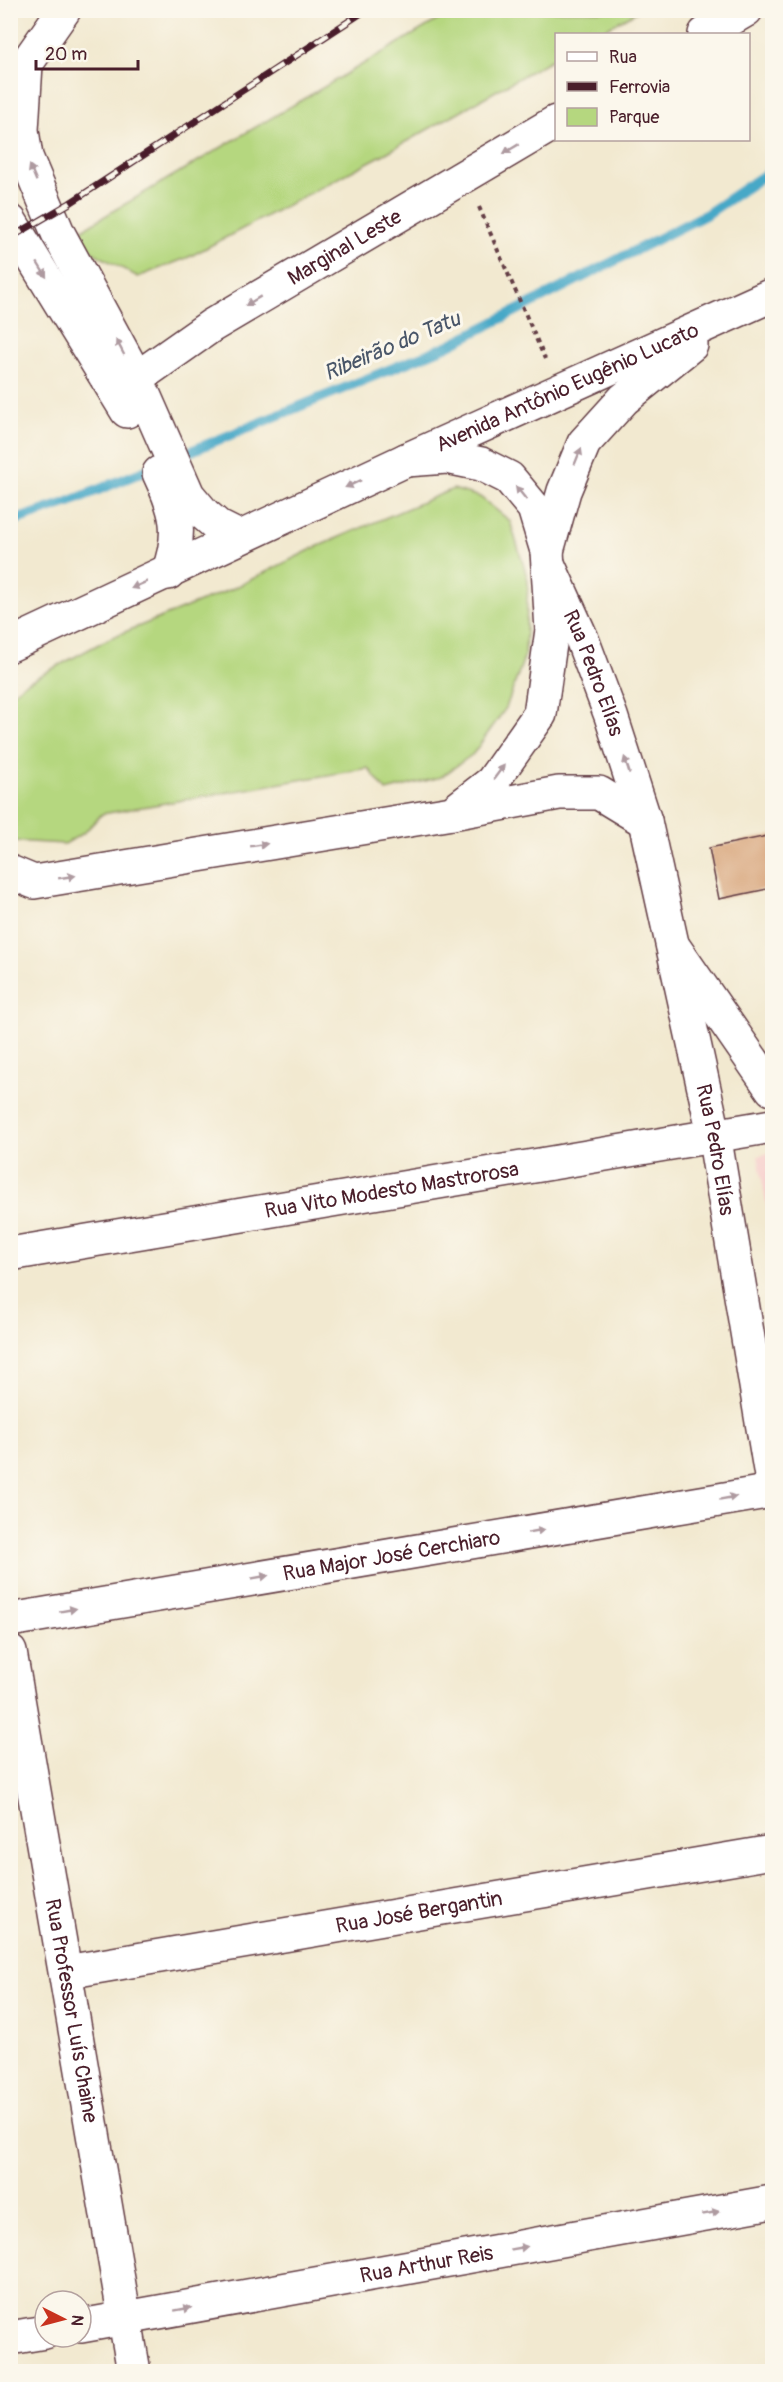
<svg xmlns="http://www.w3.org/2000/svg" width="783" height="2382" viewBox="0 0 783 2382" font-family="Pangolin,sans-serif">
<style>
.built{fill:#f7d0cd}
.green{fill:#b5d77f;stroke:#807b55;stroke-width:1.5}
.lines{fill:none;stroke-linecap:round;stroke-linejoin:round}
.stream{stroke:#47a8c7;stroke-width:10}
.building{fill:#d8a57c}
.minor-casing{stroke:#633d44;stroke-width:36}
.tertiary-casing{stroke:#633d44;stroke-width:36}
.secondary-casing{stroke:#633d44;stroke-width:36}
.path{stroke:#633d44;stroke-width:4;stroke-dasharray:4.5 4.5;stroke-linecap:butt}
.minor{stroke:#fff;stroke-width:33}
.tertiary{stroke:#fff;stroke-width:33}
.secondary{stroke:#fff;stroke-width:33}
.rail-casing{stroke:#4a1f2b;stroke-width:7}
.rail{stroke:#fbf7ec;stroke-width:4.5;stroke-dasharray:14;stroke-linecap:butt}
.oneway{fill:#ae9aa0}
.labels{text-anchor:middle;dominant-baseline:central;stroke-width:6;stroke-linejoin:round;paint-order:stroke}
.street-label{font-size:21px;fill:#4a1f2b;stroke:#fbf7ec}
.water-label{font-size:22px;font-style:italic;fill:#495669;stroke:#fbf7ec}
</style>
<rect width="100%" height="100%" fill="#fbf7ec"/>
<filter id="ink" filterUnits="userSpaceOnUse"><feTurbulence type="fractalNoise" baseFrequency=".0167" numOctaves="2"/><feDisplacementMap in="SourceGraphic" scale="12" xChannelSelector="R" yChannelSelector="G"/><feConvolveMatrix kernelMatrix="1 2 1 2 8 2 1 2 1" color-interpolation-filters="sRGB"/></filter>
<filter id="wash" filterUnits="userSpaceOnUse"><feTurbulence type="fractalNoise" baseFrequency=".008" numOctaves="4" result="noise"/><feDisplacementMap in="SourceGraphic" scale="24" xChannelSelector="R" yChannelSelector="G"/><feGaussianBlur stdDeviation="1.35" result="paint"/><feColorMatrix in="noise" values="0 0 0 0 0 0 0 0 0 0 0 0 0 0 0 0 0 1.4 0 .05"/><feComposite in="paint" operator="in"/></filter>
<g filter="url(#wash)">
<rect width="100%" height="100%" fill="#f2e9d0"/>
<polygon class="built" points="772,1152 772,1238 758,1156"/>
<g class="green">
<polygon points="453,11 638,11 596,34 556,34 556,57 386,153 189,257 138,277 90,251 76,233"/>
<polygon points="453,489 480,497 510,521 528,580 525,655 506,708 473,754 441,777 386,791 368,768 102,814 85,832 65,844 11,841 11,694 24,684 110,638 234,588 314,548"/>
</g>
<g class="lines">
<g class="stream">
<polyline points="174,458 447,346 707,214 772,170"/>
<polyline points="10,522 66,503 154,467"/>
</g>
</g>
<g id="blocks">
<polygon class="building" points="772,835 772,888 719,899 709,848"/>
</g>
</g>
<g filter="url(#ink)">
<use href="#blocks" fill-opacity="0" stroke="#633d44" stroke-width="1.5"/>
<g class="lines">
<g class="minor-casing">
<g id="minor">
<polyline points="673,946 772,1089"/>
<path id="s1" d="M10,1254l762,-128"/>
<path id="s2" d="M10,1620l762,-129"/>
<path id="s3" d="M66,1972l706,-120"/>
<path id="s4" d="M81,2326l691,-124"/>
<polyline points="10,2338 45,2332"/>
</g>
</g>
<g class="tertiary-casing">
<g id="tertiary">
<path id="s5" d="M549,566l33,73 29,77 34,105 69,313 58,348"/>
<polyline points="452,813 559,793 599,793 645,821"/>
<path id="s6" d="M10,1652l124,720"/>
</g>
</g>
<g class="secondary-casing">
<g id="secondary">
<polyline points="705,34 746,10"/>
<polyline points="26,64 22,130 26,157 58,233 137,379 188,495 204,514 219,527 239,537"/>
<polyline points="10,76 26,64 64,10"/>
<polyline points="10,221 127,411"/>
<path id="s7" d="M117,392l94,-66 345,-204"/>
<path d="M159,473c18,38 24,59 9,100"/>
<polyline points="547,551 564,491 584,443 624,399 691,345"/>
<path id="s8" d="M10,645l396,-185 366,-165"/>
<polyline points="10,872 34,882 452,813 492,782 540,714 552,630 547,551 534,508 509,478 481,464 447,457 406,460"/>
</g>
</g>
<polyline class="path" points="479,207 545,359"/>
<use href="#minor" class="minor"/>
<use href="#tertiary" class="tertiary"/>
<use href="#secondary" class="secondary"/>
<g class="rail-casing">
<polyline id="rail" points="10,238 70,203 366,10"/>
</g>
<use href="#rail" class="rail"/>
</g>
<defs><path id="oneway-solid" d="M-6-.8H1V-3.2L6.5 0L1 3.2V.8H-6Z" transform="scale(1.5)"/></defs>
<g class="oneway">
<use href="#oneway-solid" transform="translate(511 149) rotate(149)"/>
<use href="#oneway-solid" transform="translate(33 173) rotate(-113)"/>
<use href="#oneway-solid" transform="translate(42 270) rotate(58)"/>
<use href="#oneway-solid" transform="translate(253 301) rotate(149)"/>
<use href="#oneway-solid" transform="translate(120 347) rotate(-118)"/>
<use href="#oneway-solid" transform="translate(578 456) rotate(-68)"/>
<use href="#oneway-solid" transform="translate(353 484) rotate(155)"/>
<use href="#oneway-solid" transform="translate(521 493) rotate(-129)"/>
<use href="#oneway-solid" transform="translate(139 585) rotate(156)"/>
<use href="#oneway-solid" transform="translate(627 765) rotate(-108)"/>
<use href="#oneway-solid" transform="translate(499 772) rotate(-53)"/>
<use href="#oneway-solid" transform="translate(259 845) rotate(-9)"/>
<use href="#oneway-solid" transform="translate(67 877) rotate(-9)"/>
<use href="#oneway-solid" transform="translate(728 1498) rotate(-10)"/>
<use href="#oneway-solid" transform="translate(536 1531) rotate(-10)"/>
<use href="#oneway-solid" transform="translate(260 1577) rotate(-10)"/>
<use href="#oneway-solid" transform="translate(68 1610) rotate(-10)"/>
<use href="#oneway-solid" transform="translate(711 2213) rotate(-10)"/>
<use href="#oneway-solid" transform="translate(519 2248) rotate(-10)"/>
<use href="#oneway-solid" transform="translate(183 2309) rotate(-10)"/>
</g>
</g>
<g class="labels">
<g class="street-label">
<text stroke="none"><textPath href="#s7" startOffset="270">Marginal Leste</textPath></text>
<text stroke="none"><textPath href="#s8" startOffset="614">Avenida Antônio Eugênio Lucato</textPath></text>
<text stroke="none"><textPath href="#s5" startOffset="116">Rua Pedro Elías</textPath></text>
<text stroke="none"><textPath href="#s5" startOffset="609">Rua Pedro Elías</textPath></text>
<text stroke="none"><textPath href="#s1" startOffset="387">Rua Vito Modesto Mastrorosa</textPath></text>
<text stroke="none"><textPath href="#s2" startOffset="387">Rua Major José Cerchiaro</textPath></text>
<text stroke="none"><textPath href="#s3" startOffset="358">Rua José Bergantin</textPath></text>
<text stroke="none"><textPath href="#s6" startOffset="364">Rua Professor Luís Chaine</textPath></text>
<text stroke="none"><textPath href="#s4" startOffset="351">Rua Arthur Reis</textPath></text>
</g>
<g class="water-label">
<text transform="translate(392 346) rotate(-23)">Ribeirão do Tatu</text>
</g>
</g>
<rect width="783" height="2382" fill="none" stroke="#fbf7ec" stroke-width="36"/>
<rect x="555" y="33" width="195" height="108" fill="#fbf7ec" stroke="#b4a19f" stroke-width="1.5"/>
<rect x="567" y="52" width="30" height="9" fill="#ffffff" stroke="#b4a19f" stroke-width="1.5"/>
<text x="609" y="63" font-size="18" fill="#4a1f2b">Rua</text>
<rect x="567" y="82" width="30" height="9" fill="#4a1f2b" stroke="#b4a19f" stroke-width="1.5"/>
<text x="609" y="93" font-size="18" fill="#4a1f2b">Ferrovia</text>
<rect x="567" y="108" width="30" height="18" fill="#b5d77f" stroke="#b4a19f" stroke-width="1.5"/>
<text x="609" y="123" font-size="18" fill="#4a1f2b">Parque</text>
<g transform="translate(63 2319) rotate(96)"><circle r="28" fill="#fbf7ec" stroke="#b4a19f" stroke-width="1.5"/>
<path d="M0-4.5L10 22L0 15L-10 22Z" fill="#c8321e"/>
<text y="-9" font-size="16" font-weight="bold" text-anchor="middle" fill="#4a1f2b">N</text>
</g>
<path d="M36 60v9h102v-9" fill="none" stroke="#4a1f2b" stroke-width="3"/>
<text x="45" y="60" font-size="18" fill="#4a1f2b" stroke="#fbf7ec" stroke-width="4.5" paint-order="stroke">20 m</text>
</svg>
